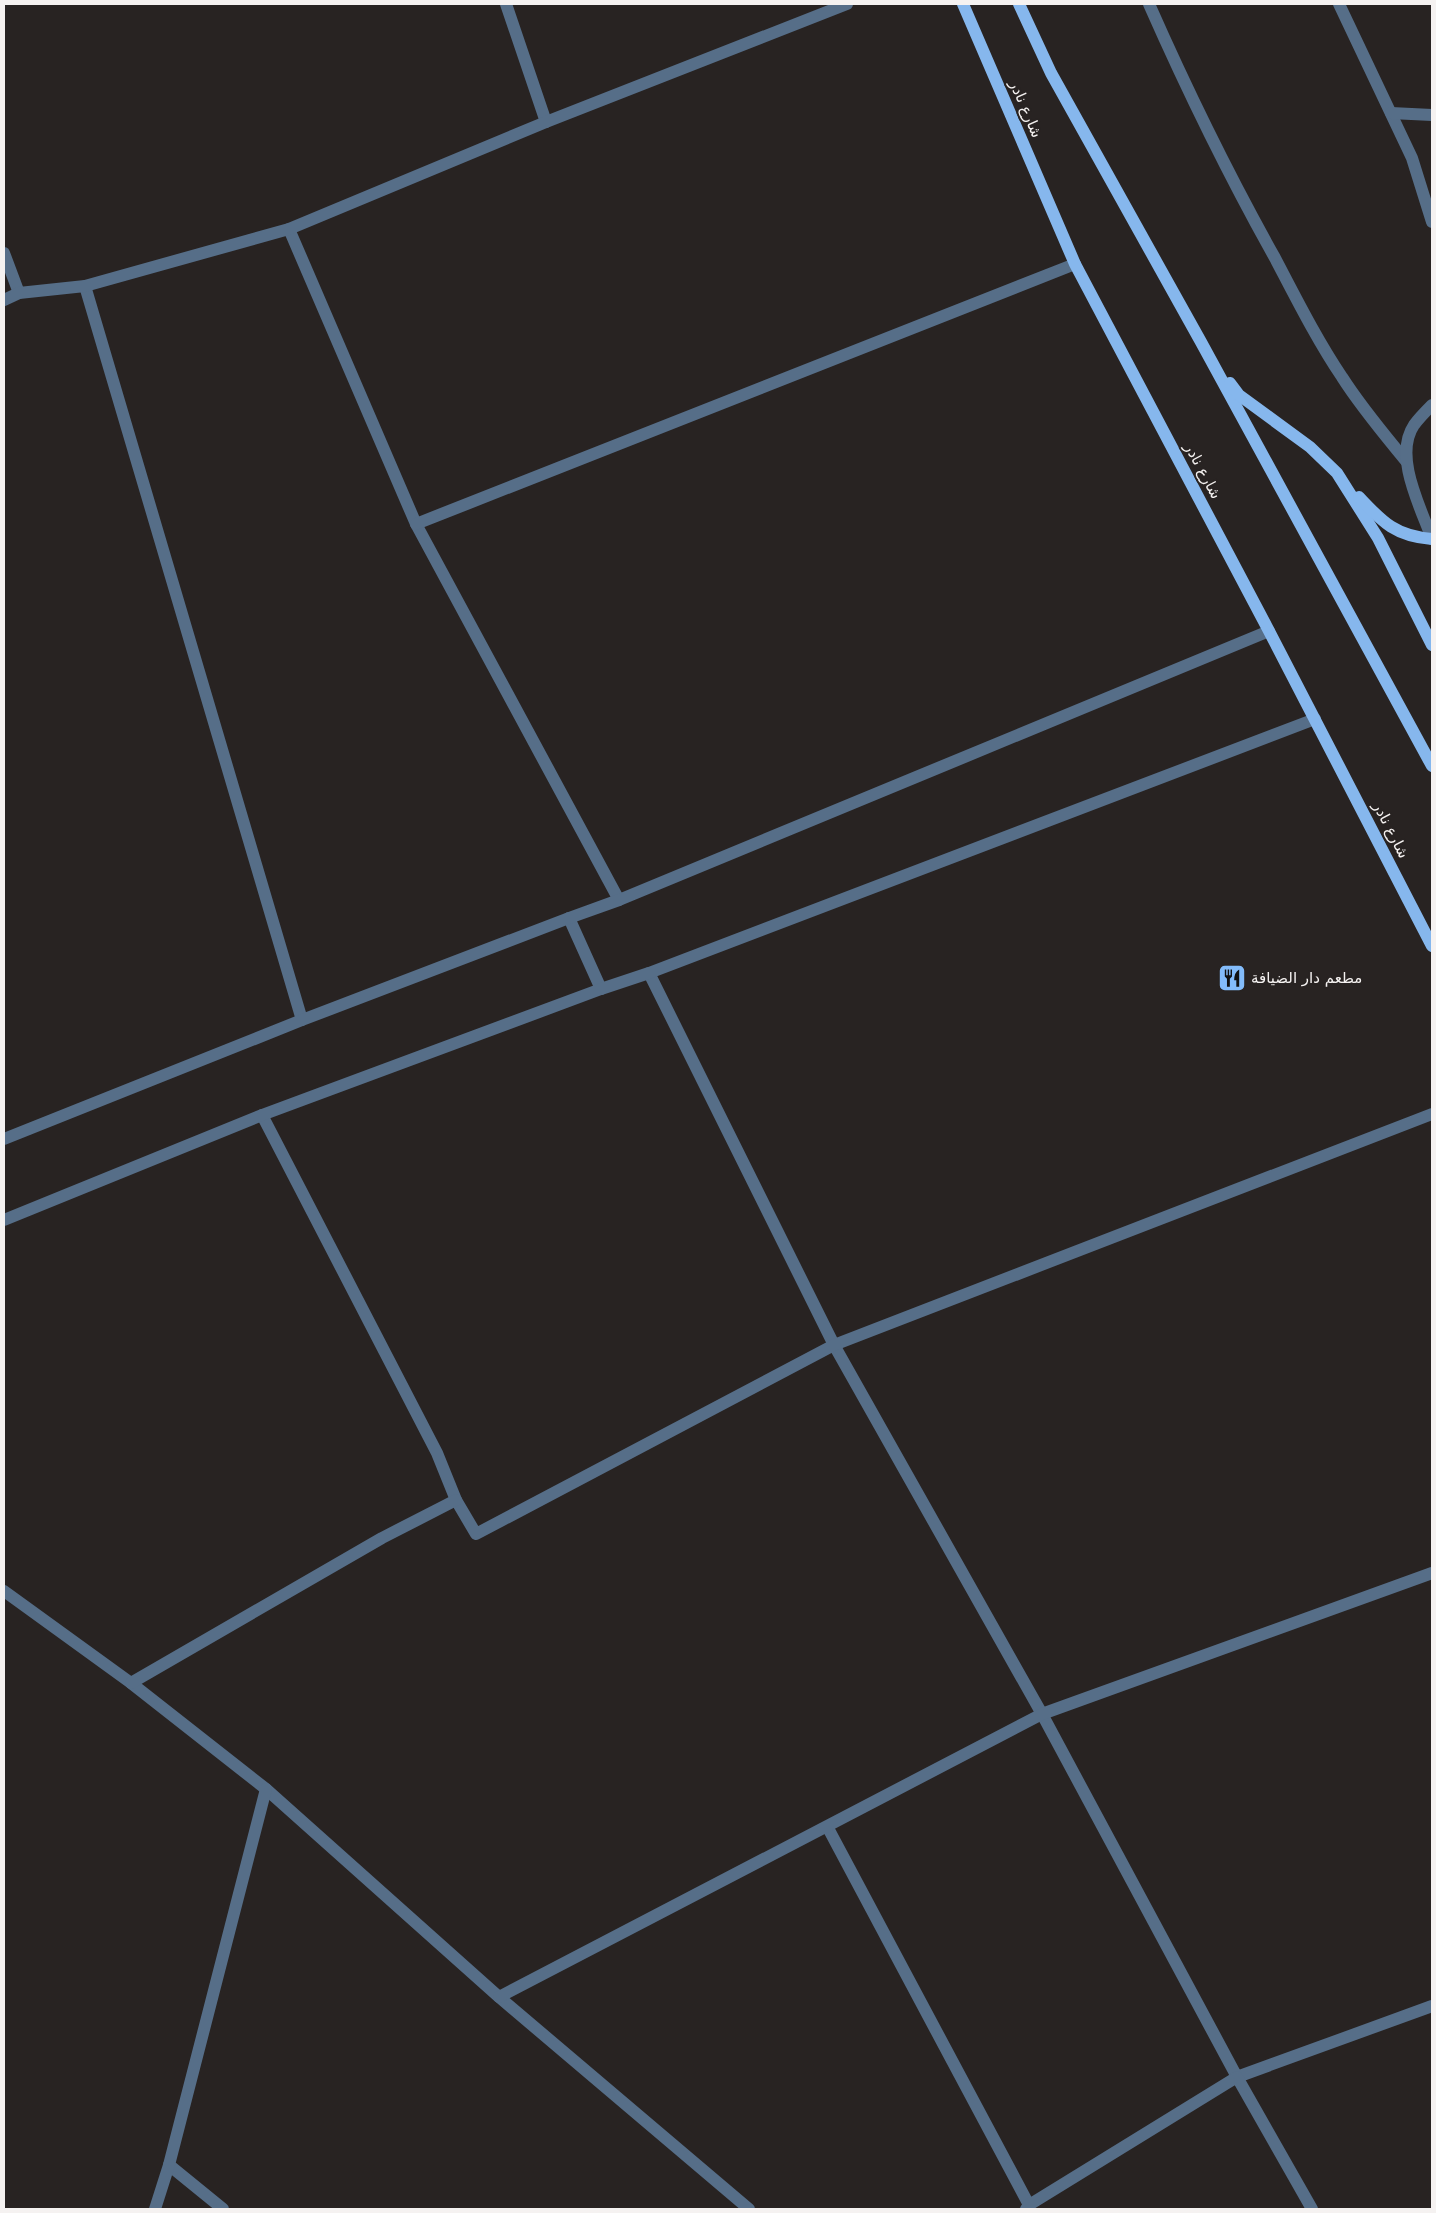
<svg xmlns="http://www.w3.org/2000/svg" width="1436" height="2213" viewBox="0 0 1436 2213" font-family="'DejaVu Sans','Noto Naskh Arabic',sans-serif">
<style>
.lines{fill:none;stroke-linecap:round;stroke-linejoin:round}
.minor{stroke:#566e88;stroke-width:12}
.major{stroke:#86b7ed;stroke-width:12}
.labels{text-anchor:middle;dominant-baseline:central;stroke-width:4;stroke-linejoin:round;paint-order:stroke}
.street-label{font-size:15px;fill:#f5f2f1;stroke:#282322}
.poi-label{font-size:15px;fill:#f5f2f1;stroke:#282322;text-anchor:start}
</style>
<rect width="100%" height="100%" fill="#282322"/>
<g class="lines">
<g class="minor">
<polyline points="506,4 546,122"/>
<path d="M1149,4c38,86 80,172 126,254 21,40 42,82 67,119 19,30 42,57 64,84"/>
<polyline points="1339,4 1412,158 1432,222"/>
<polyline points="1391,113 1432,115"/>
<polyline points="289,229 416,524 619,900"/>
<polyline points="4,253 19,293"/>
<polyline points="85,286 302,1020"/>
<polyline points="4,300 19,293 85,286 289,229 546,122 847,4"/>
<polyline points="416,524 1075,264"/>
<path d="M1432,539c-11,-31 -39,-83 -18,-114 5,-7 12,-14 18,-20"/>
<polyline points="569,918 601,989"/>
<polyline points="649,973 834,1345 1042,1714 1237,2077 1432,2006"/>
<polyline points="262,1115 437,1453 456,1500 476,1534 834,1345 1432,1114"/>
<polyline points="4,1139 302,1020 569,918 619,900 1269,631"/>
<polyline points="4,1220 262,1115 601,989 649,973 1315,719"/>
<polyline points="4,1591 131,1683 266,1789 499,1997 749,2209"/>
<polyline points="131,1683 382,1538 456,1500"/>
<polyline points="828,1828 1029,2205"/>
<polyline points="499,1997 1042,1714 1432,1573"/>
<polyline points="169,2165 223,2209"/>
<polyline points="155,2209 169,2165 266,1789"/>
<polyline points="1026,2209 1029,2205 1237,2077 1312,2209"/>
</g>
<g class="major">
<polyline points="963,4 1075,264 1269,631 1432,946"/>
<polyline points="1019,4 1051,73 1201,342 1432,766"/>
<polyline points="1230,383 1239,395 1310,447 1337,473 1378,538 1432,645"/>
<path d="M1359,497c24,26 37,39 73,42"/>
</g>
</g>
<defs>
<g id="restaurant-square" transform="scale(1.4375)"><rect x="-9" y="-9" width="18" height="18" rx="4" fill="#83bcfb" stroke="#282322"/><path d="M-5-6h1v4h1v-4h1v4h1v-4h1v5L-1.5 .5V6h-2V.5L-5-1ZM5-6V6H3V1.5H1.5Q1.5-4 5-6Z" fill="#111"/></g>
</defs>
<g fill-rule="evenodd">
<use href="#restaurant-square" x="1232" y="978"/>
</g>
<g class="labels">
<g class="street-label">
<text transform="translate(1026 109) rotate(67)">شارع نادر</text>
<text transform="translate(1203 471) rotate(62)">شارع نادر</text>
<text transform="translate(1391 830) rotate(63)">شارع نادر</text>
</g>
<g class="poi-label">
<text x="1251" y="978">مطعم دار الضيافة</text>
</g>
</g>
<rect width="1436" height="2213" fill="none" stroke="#f5f2f1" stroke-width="10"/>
</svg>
